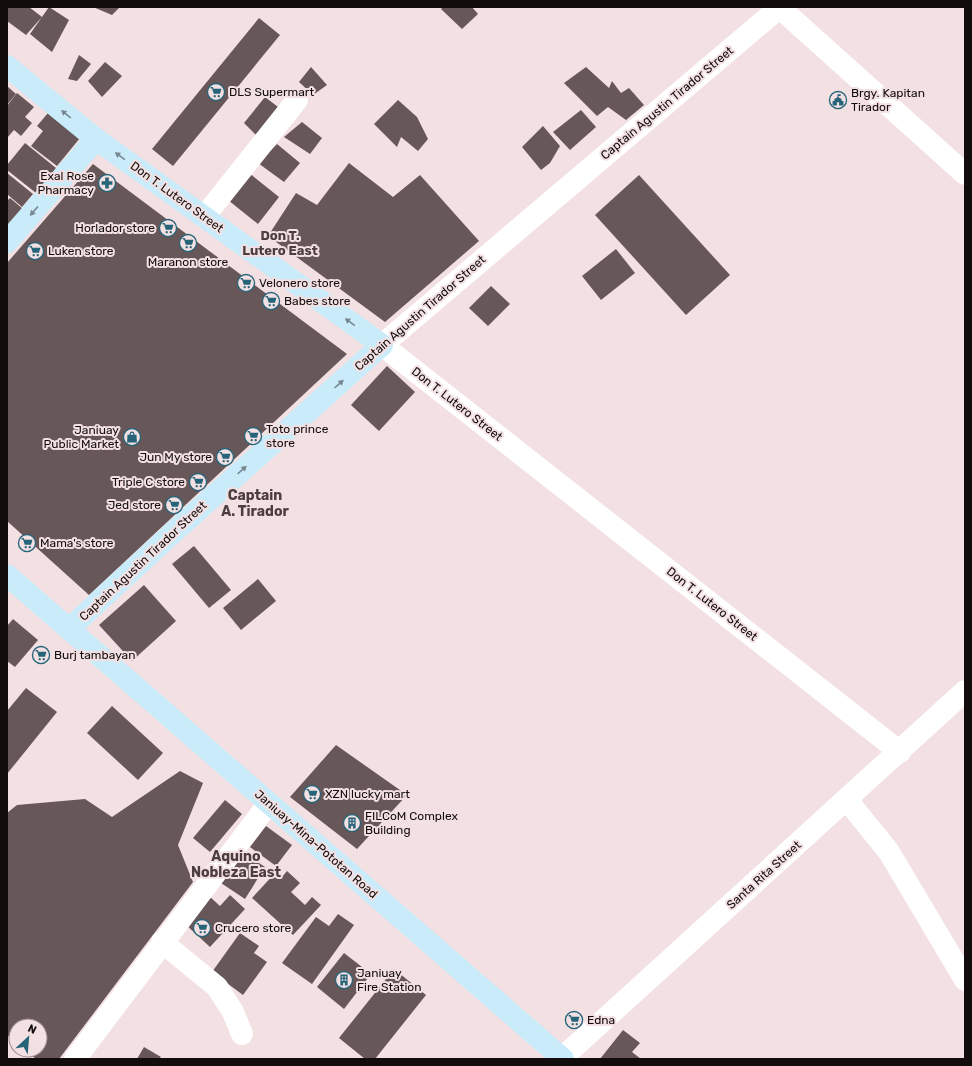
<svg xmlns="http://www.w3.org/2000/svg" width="972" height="1066" viewBox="0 0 972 1066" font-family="Rubik,sans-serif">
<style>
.building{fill:#675758}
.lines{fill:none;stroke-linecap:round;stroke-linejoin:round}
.minor{stroke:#fff;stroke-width:22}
.major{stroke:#caecfa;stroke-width:22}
.oneway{fill:#77878f}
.labels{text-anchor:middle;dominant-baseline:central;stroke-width:4;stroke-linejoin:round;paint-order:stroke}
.poi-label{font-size:12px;fill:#120c0c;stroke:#f3e0e2;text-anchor:start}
.street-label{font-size:12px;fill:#120c0c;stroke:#f3e0e2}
.neighbourhood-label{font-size:13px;font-weight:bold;fill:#4c3d3e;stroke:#f3e0e2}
.quarter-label{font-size:14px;font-weight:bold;fill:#4c3d3e;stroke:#f3e0e2}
</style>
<rect width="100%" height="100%" fill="#f3e0e2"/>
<g class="building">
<polygon points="8,7 29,7 42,17 49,7 69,20 52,52 30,34 42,17 26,35 7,21"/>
<polygon points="93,7 120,7 112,15"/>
<polygon points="443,7 472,7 478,14 462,29 441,9"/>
<polygon points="259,18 280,35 173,166 152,149"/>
<polygon points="79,55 91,64 77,81 68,79"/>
<polygon points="105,62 122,76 102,97 88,81"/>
<polygon points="311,67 327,85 313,95 299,82"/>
<polygon points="586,67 609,88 612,81 621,93 629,88 644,105 626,120 608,107 597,116 564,83"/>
<polygon points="7,86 16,94 7,105"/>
<polygon points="17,93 34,107 25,117 32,123 21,136 14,130 7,138 7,106"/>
<polygon points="265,97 282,110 262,141 244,123"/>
<polygon points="398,100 417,117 428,139 418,151 401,137 397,147 374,124"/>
<polygon points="581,110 596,127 570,150 553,132"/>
<polygon points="48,113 80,138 57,166 31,146 43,131 37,126"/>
<polygon points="302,122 322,138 310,154 284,137"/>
<polygon points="543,126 560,146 550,163 541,170 522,147"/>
<polygon points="25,143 56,168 36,193 7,170 7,165"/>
<polygon points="277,144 300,163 284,182 258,163"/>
<polygon points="349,163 393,197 420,175 479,241 385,322 268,236 296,193 317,205"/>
<polygon points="93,164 347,354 89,595 7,521 7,263"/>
<polygon points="7,173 33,194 22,207 7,194"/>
<polygon points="249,173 279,197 258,224 228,200"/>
<polygon points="639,175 730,275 686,315 595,215"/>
<polygon points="10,198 23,209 7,228 7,201"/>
<polygon points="616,249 635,273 601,300 582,276"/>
<polygon points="491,286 510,304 488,326 469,308"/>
<polygon points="387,366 415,392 379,431 351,405"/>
<polygon points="194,546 231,590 209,608 172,564"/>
<polygon points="258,579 276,601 241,630 223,608"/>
<polygon points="144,585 176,621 132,661 99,625"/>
<polygon points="13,619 38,640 15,667 7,661 7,626"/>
<polygon points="26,688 57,712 7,774 7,711"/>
<polygon points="112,706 163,753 138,780 87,733"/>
<polygon points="336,745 407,795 357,849 290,797"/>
<polygon points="180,771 203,783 178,845 193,882 59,1059 36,1059 25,1050 40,1050 40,1026 16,1026 16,1043 7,1035 7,813 17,805 85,799 112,817"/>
<polygon points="225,800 242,814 210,852 193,838"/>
<polygon points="266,826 292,845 276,866 250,847"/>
<polygon points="242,852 265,867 245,899 221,883"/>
<polygon points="287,871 300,883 291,892 305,905 312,897 321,905 293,935 252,898 276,872 282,877"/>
<polygon points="230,895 245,909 210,947 184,923 209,896 220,906"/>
<polygon points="338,914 354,925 312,984 282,963 316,917 329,926"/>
<polygon points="240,933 259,946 254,953 267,962 243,995 212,972"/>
<polygon points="344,953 371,974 344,1009 317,987"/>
<polygon points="394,969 426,995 375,1059 365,1059 339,1038"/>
<polygon points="623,1030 640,1043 632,1052 641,1059 600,1059"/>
<polygon points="144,1047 161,1057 159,1059 137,1059"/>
</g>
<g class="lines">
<g class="minor">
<polyline points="779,7 965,174"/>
<polyline points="780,7 382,345 900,752"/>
<polyline points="204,217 297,100"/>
<polyline points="847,800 889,852 965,980"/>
<polyline points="162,942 217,987 233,1012 242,1034"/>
<polyline points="562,1058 965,691"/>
<polyline points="75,1059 269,803"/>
</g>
<g class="major">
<polyline points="7,66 96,139 382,345 167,538 69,629"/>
<polyline points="7,242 96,139"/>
<polyline points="7,575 563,1059"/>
</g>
</g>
<defs><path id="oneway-solid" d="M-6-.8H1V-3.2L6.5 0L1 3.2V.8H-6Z"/></defs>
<g class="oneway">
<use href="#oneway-solid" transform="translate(66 114) rotate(-141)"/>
<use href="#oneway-solid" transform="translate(120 156) rotate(-144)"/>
<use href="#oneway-solid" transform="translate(34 211) rotate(131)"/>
<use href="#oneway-solid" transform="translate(350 322) rotate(-144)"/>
<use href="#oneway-solid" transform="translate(339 384) rotate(-42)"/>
<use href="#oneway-solid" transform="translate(242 470) rotate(-42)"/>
</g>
<defs>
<g id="supermarket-ring" transform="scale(0.9)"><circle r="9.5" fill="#f3e0e2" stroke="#26647a" stroke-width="1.5"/><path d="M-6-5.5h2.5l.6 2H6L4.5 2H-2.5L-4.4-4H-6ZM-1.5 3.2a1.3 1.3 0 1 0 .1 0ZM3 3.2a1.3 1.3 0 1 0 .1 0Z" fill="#26647a"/></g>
<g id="civic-ring" transform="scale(0.9)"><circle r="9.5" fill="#f3e0e2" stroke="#26647a" stroke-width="1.5"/><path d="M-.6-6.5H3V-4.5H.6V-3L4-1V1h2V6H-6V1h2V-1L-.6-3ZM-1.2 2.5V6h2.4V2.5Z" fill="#26647a"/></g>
<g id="pharmacy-ring" transform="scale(0.9)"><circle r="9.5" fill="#f3e0e2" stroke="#26647a" stroke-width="1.5"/><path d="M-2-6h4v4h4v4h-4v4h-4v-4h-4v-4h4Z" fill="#26647a"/></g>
<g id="shop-ring" transform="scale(0.9)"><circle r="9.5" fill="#f3e0e2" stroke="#26647a" stroke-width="1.5"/><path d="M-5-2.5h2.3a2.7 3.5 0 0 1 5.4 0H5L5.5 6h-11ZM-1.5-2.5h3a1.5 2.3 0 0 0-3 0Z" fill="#26647a"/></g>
<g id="building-ring" transform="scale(0.9)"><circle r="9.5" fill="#f3e0e2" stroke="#26647a" stroke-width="1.5"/><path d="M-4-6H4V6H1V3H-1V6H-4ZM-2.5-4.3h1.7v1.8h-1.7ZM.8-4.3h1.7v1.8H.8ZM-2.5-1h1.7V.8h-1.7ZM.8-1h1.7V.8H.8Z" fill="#26647a"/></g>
</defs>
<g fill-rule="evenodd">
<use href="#supermarket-ring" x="216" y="92"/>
<use href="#civic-ring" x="838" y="100"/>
<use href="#pharmacy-ring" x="107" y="183"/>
<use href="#supermarket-ring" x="168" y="228"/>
<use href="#supermarket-ring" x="188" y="243"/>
<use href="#supermarket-ring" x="35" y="251"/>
<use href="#supermarket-ring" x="246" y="283"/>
<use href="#supermarket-ring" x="271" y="301"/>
<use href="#supermarket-ring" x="253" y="436"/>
<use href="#shop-ring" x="132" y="437"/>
<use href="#supermarket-ring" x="225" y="457"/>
<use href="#supermarket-ring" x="198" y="482"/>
<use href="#supermarket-ring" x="174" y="505"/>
<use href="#supermarket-ring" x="27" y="543"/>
<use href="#supermarket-ring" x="41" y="655"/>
<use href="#supermarket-ring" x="312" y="794"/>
<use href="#building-ring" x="352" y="823"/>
<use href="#supermarket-ring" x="202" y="928"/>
<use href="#building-ring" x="344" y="980"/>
<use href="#supermarket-ring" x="574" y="1020"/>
</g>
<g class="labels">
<g class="poi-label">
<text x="229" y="92">DLS Supermart</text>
<text x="851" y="93">Brgy. Kapitan<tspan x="851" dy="14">Tirador</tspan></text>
<text x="94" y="176" text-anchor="end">Exal Rose<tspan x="94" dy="14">Pharmacy</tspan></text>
<text x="155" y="228" text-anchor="end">Horlador store</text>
<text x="48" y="251">Luken store</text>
<text x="188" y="262" text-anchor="middle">Maranon store</text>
<text x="259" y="283">Velonero store</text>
<text x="284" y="301">Babes store</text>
<text x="266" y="429">Toto prince<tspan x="266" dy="14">store</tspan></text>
<text x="119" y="430" text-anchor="end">Janiuay<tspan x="119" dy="14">Public Market</tspan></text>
<text x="212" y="457" text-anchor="end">Jun My store</text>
<text x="185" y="482" text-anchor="end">Triple C store</text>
<text x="161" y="505" text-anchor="end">Jed store</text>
<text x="40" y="543">Mama's store</text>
<text x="54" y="655">Burj tambayan</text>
<text x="325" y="794">XZN lucky mart</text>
<text x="365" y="816">FILCoM Complex<tspan x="365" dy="14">Building</tspan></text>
<text x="215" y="928">Crucero store</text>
<text x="357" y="973">Janiuay<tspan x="357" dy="14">Fire Station</tspan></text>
<text x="587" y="1020">Edna</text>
</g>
<g class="street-label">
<text transform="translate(667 103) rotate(-40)">Captain Agustin Tirador Street</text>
<text transform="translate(177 197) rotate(36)">Don T. Lutero Street</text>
<text transform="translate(420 313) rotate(-41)">Captain Agustin Tirador Street</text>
<text transform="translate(457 404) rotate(38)">Don T. Lutero Street</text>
<text transform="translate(143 561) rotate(-43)">Captain Agustin Tirador Street</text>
<text transform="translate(712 604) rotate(38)">Don T. Lutero Street</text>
<text transform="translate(316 844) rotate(41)">Janiuay-Mina-Pototan Road</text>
<text transform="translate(764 875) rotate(-42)">Santa Rita Street</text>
</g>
<g class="neighbourhood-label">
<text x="280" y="235">Don T.<tspan x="280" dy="15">Lutero East</tspan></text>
</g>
<g class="quarter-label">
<text x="255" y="495">Captain<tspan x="255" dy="16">A. Tirador</tspan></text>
<text x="236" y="856">Aquino<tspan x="236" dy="16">Nobleza East</tspan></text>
</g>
</g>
<rect width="972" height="1066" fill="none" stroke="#120c0c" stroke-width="16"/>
<g transform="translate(28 1038) rotate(26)"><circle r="19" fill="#f3e0e2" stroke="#998b8c"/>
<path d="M0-3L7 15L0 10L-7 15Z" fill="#26647a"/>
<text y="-6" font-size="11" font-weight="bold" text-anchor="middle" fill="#120c0c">N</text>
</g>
</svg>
